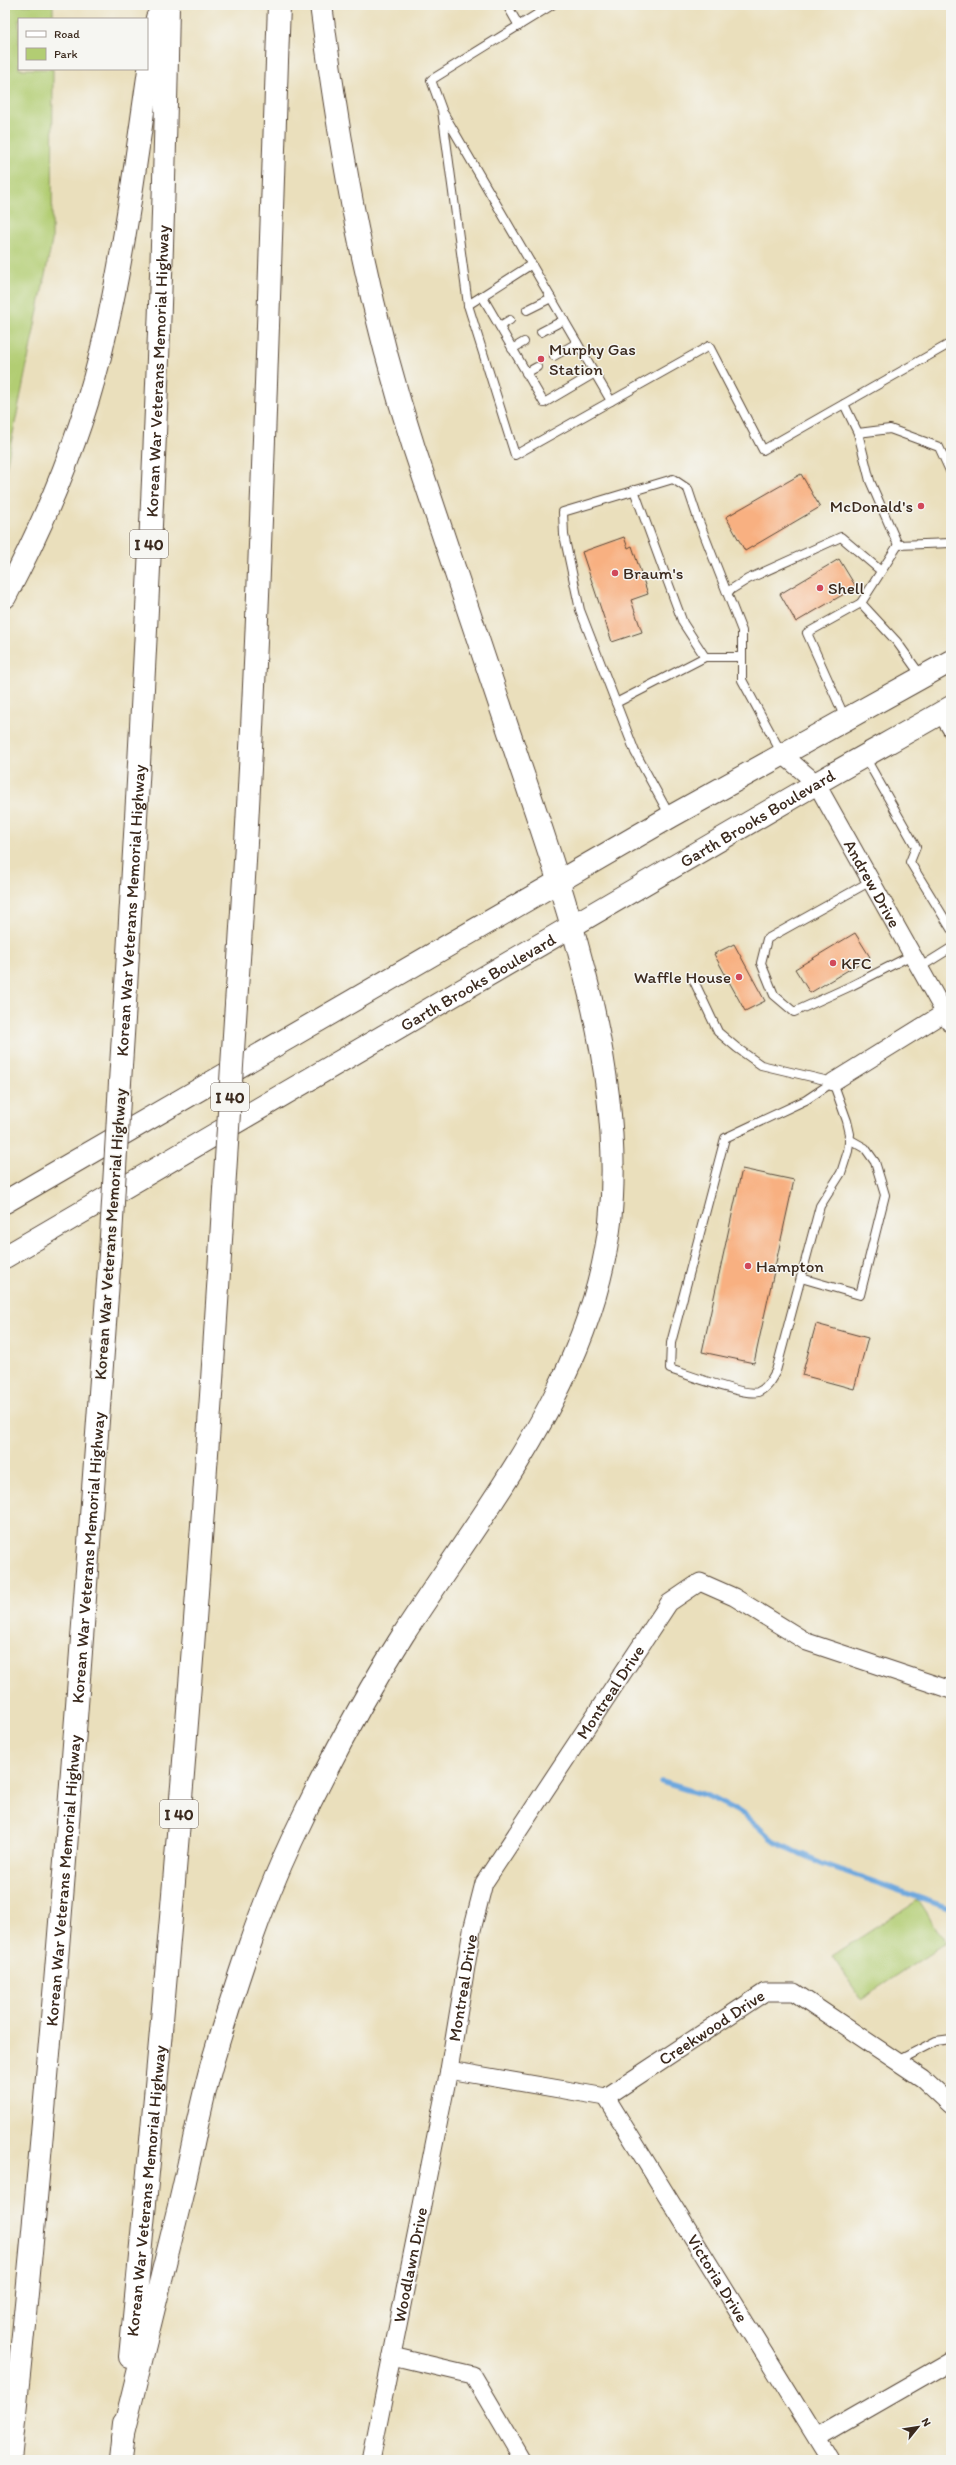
<svg xmlns="http://www.w3.org/2000/svg" width="956" height="2465" viewBox="0 0 956 2465" font-family="Itim,sans-serif">
<style>
.green{fill:#b2cd73;stroke:#767c48}
.lines{fill:none;stroke-linecap:round;stroke-linejoin:round}
.stream{stroke:#6ea8de;stroke-width:5.5}
.building{fill:#f8b081}
.lane-casing{stroke:#554536;stroke-width:10}
.street-casing{stroke:#554536;stroke-width:19}
.secondary-casing{stroke:#554536;stroke-width:24}
.highway-casing{stroke:#554536;stroke-width:24}
.lane{stroke:#fff;stroke-width:8}
.street{stroke:#fff;stroke-width:17}
.secondary{stroke:#fff;stroke-width:22}
.highway{stroke:#fff;stroke-width:22}
.highway-bridge-casing{stroke:#554536;stroke-width:24;stroke-linecap:butt}
.highway-bridge{stroke:#fff;stroke-width:22}
.poi-dot{fill:#d1495b;stroke:#f6f6f2;stroke-width:1.5}
.labels{text-anchor:middle;dominant-baseline:central;stroke-width:3;stroke-linejoin:round;paint-order:stroke}
.shield{fill:#f6f6f2;stroke:#73675e;stroke-width:1}
.shield-label{font-size:16px;font-weight:bold;fill:#3b2a1e}
.poi-label{font-size:17px;fill:#3b2a1e;stroke:#f6f6f2;text-anchor:start}
.street-label{font-size:17px;fill:#3b2a1e;stroke:#f6f6f2}
</style>
<rect width="100%" height="100%" fill="#f6f6f2"/>
<filter id="ink" filterUnits="userSpaceOnUse"><feTurbulence type="fractalNoise" baseFrequency=".025" numOctaves="2"/><feDisplacementMap in="SourceGraphic" scale="8" xChannelSelector="R" yChannelSelector="G"/><feConvolveMatrix kernelMatrix="1 2 1 2 8 2 1 2 1" color-interpolation-filters="sRGB"/></filter>
<filter id="wash" filterUnits="userSpaceOnUse"><feTurbulence type="fractalNoise" baseFrequency=".012" numOctaves="4" result="noise"/><feDisplacementMap in="SourceGraphic" scale="16" xChannelSelector="R" yChannelSelector="G"/><feGaussianBlur stdDeviation="0.9" result="paint"/><feColorMatrix in="noise" values="0 0 0 0 0 0 0 0 0 0 0 0 0 0 0 0 0 1.4 0 .05"/><feComposite in="paint" operator="in"/></filter>
<g filter="url(#wash)">
<rect width="100%" height="100%" fill="#eadfbc"/>
<g class="green">
<polygon points="5,5 53,5 53,19 19,19 19,69 53,69 52,241 5,473"/>
<polygon points="918,1900 946,1943 861,1999 832,1956"/>
</g>
<g class="lines">
<polyline class="stream" points="662,1782 708,1796 745,1815 776,1843 824,1864 951,1909"/>
</g>
<g id="blocks">
<g class="building">
<polygon points="801,474 820,507 745,551 726,517"/>
<polygon points="624,537 628,548 632,546 648,594 631,600 642,632 612,642 582,552"/>
<polygon points="839,559 856,587 796,622 780,594"/>
<polygon points="855,933 870,957 810,993 795,969"/>
<polygon points="734,944 765,1001 745,1011 714,954"/>
<polygon points="742,1169 794,1180 754,1363 702,1352"/>
<polygon points="816,1324 868,1338 854,1389 802,1375"/>
</g>
</g>
</g>
<g filter="url(#ink)">
<use href="#blocks" fill-opacity="0" stroke="#554536" stroke-width="1"/>
<g class="lines">
<g class="lane-casing">
<g id="lane">
<polyline points="507,5 519,26"/>
<polyline points="552,5 431,80 442,110 468,305 515,455 709,346 763,450 951,343"/>
<polyline points="444,114 611,401"/>
<polyline points="482,296 544,403 595,373"/>
<polyline points="468,305 532,264"/>
<polyline points="527,310 551,298"/>
<polyline points="500,326 510,320"/>
<polyline points="541,332 564,320"/>
<polyline points="512,349 524,342"/>
<polyline points="554,356 577,343"/>
<polyline points="526,373 537,367"/>
<polyline points="844,404 858,433 870,481 898,545 951,543"/>
<polyline points="858,433 890,429 939,447 951,473"/>
<polyline points="634,490 683,623 705,657 742,657"/>
<polyline points="898,545 861,603 897,642 922,677"/>
<polyline points="727,592 748,579 841,537 881,571"/>
<polyline points="616,703 705,657"/>
<polyline points="938,716 951,737"/>
<polyline points="845,718 807,633 861,603"/>
<polyline points="865,757 916,847 910,862 951,929"/>
<polyline points="670,816 635,752 580,610 564,535 563,512 673,479 688,489 698,519 742,631 742,680 782,754"/>
<polyline points="871,881 767,939 761,963 774,995 794,1012 851,986 912,955"/>
<polyline points="919,968 951,948"/>
<polyline points="693,979 718,1032 737,1048 761,1065 833,1082"/>
<path d="M833,1082l14,39 3,13 -2,17 -7,22 -21,33 -44,165c-5,9 -9,17 -18,21 -12,5 -72,-18 -88,-23l1,-26 54,-205 81,-38z"/>
<polyline points="801,1278 860,1295 885,1195 875,1162 865,1148 849,1139"/>
<polyline points="897,2061 936,2041 951,2039"/>
</g>
</g>
<g class="street-casing">
<g id="street">
<path id="s1" d="M782,754l34,29 135,241"/>
<polyline points="833,1082 944,1013"/>
<path id="s2" d="M449,2070l157,27 159,-105h29l129,87 28,26"/>
<path id="s3" d="M606,2097l224,363"/>
<polyline points="392,2356 473,2375 523,2460"/>
<polyline points="817,2438 951,2361"/>
<path id="s4" d="M371,2460l78,-390 23,-140 12,-47 185,-280 31,-21 34,15 73,45 144,48"/>
</g>
</g>
<g class="secondary-casing">
<g id="secondary">
<polyline points="5,1202 670,817 951,661"/>
<path id="s5" d="M5,1257c270,-156 539,-313 807,-471 46,-27 93,-52 139,-79"/>
</g>
</g>
<g class="highway-casing">
<g id="highway">
<path d="M5,597c44,-83 80,-170 100,-262 24,-104 35,-212 52,-317"/>
<path d="M236,1004c23,-333 31,-666 43,-999"/>
<path id="s6" d="M120,1082c23,-358 42,-718 48,-1077"/>
<path id="s7" d="M130,2357c39,-388 71,-778 94,-1167"/>
<path d="M122,2438c20,-80 40,-160 59,-240 11,-46 19,-93 32,-138 22,-74 46,-150 79,-220 33,-70 70,-140 111,-205 83,-129 189,-254 207,-413 16,-148 -42,-315 -89,-454 -35,-107 -72,-213 -107,-320 -48,-148 -73,-290 -93,-443"/>
<path id="s8" d="M10,2460c43,-401 71,-804 100,-1206"/>
<polyline points="120,2460 124,2423"/>
</g>
</g>
<use href="#lane" class="lane"/>
<use href="#street" class="street"/>
<use href="#secondary" class="secondary"/>
<use href="#highway" class="highway"/>
<g class="highway-bridge-casing">
<g id="highway-bridge">
<polyline points="224,1190 236,1004"/>
<polyline points="110,1254 120,1082"/>
</g>
</g>
<use href="#highway-bridge" class="highway-bridge"/>
</g>
</g>
<g class="poi-dot">
<circle cx="541" cy="359" r="4"/>
<circle cx="921" cy="506" r="4"/>
<circle cx="615" cy="573" r="4"/>
<circle cx="820" cy="588" r="4"/>
<circle cx="833" cy="963" r="4"/>
<circle cx="739" cy="977" r="4"/>
<circle cx="748" cy="1266" r="4"/>
</g>
<g class="labels">
<g class="shield">
<rect x="130" y="530" width="38" height="28" rx="3"/>
<rect x="211" y="1083" width="38" height="28" rx="3"/>
<rect x="160" y="1800" width="38" height="28" rx="3"/>
</g>
<g class="shield-label">
<text x="149" y="544">I 40</text>
<text x="230" y="1097">I 40</text>
<text x="179" y="1814">I 40</text>
</g>
<g class="poi-label">
<text x="549" y="349">Murphy Gas<tspan x="549" dy="20">Station</tspan></text>
<text x="913" y="506" text-anchor="end">McDonald's</text>
<text x="623" y="573">Braum's</text>
<text x="828" y="588">Shell</text>
<text x="841" y="963">KFC</text>
<text x="731" y="977" text-anchor="end">Waffle House</text>
<text x="756" y="1266">Hampton</text>
</g>
<g class="street-label">
<text stroke="none"><textPath href="#s6" startOffset="712">Korean War Veterans Memorial Highway</textPath></text>
<text stroke="none"><textPath href="#s5" startOffset="871">Garth Brooks Boulevard</textPath></text>
<text stroke="none"><textPath href="#s1" startOffset="160">Andrew Drive</textPath></text>
<text stroke="none"><textPath href="#s6" startOffset="172">Korean War Veterans Memorial Highway</textPath></text>
<text stroke="none"><textPath href="#s5" startOffset="547">Garth Brooks Boulevard</textPath></text>
<text transform="translate(110 1234) rotate(-86)">Korean War Veterans Memorial Highway</text>
<text stroke="none"><textPath href="#s8" startOffset="906">Korean War Veterans Memorial Highway</textPath></text>
<text stroke="none"><textPath href="#s4" startOffset="817">Montreal Drive</textPath></text>
<text stroke="none"><textPath href="#s8" startOffset="582">Korean War Veterans Memorial Highway</textPath></text>
<text stroke="none"><textPath href="#s4" startOffset="481">Montreal Drive</textPath></text>
<text stroke="none"><textPath href="#s2" startOffset="286">Creekwood Drive</textPath></text>
<text stroke="none"><textPath href="#s7" startOffset="167">Korean War Veterans Memorial Highway</textPath></text>
<text stroke="none"><textPath href="#s4" startOffset="199">Woodlawn Drive</textPath></text>
<text stroke="none"><textPath href="#s3" startOffset="213">Victoria Drive</textPath></text>
</g>
</g>
<rect width="956" height="2465" fill="none" stroke="#f6f6f2" stroke-width="20"/>
<rect x="18" y="18" width="130" height="52" fill="#f6f6f2" stroke="#aba49d"/>
<rect x="26" y="31" width="20" height="6" fill="#ffffff" stroke="#aba49d"/>
<text x="54" y="38" font-size="12" fill="#3b2a1e">Road</text>
<rect x="26" y="48" width="20" height="12" fill="#b2cd73" stroke="#aba49d"/>
<text x="54" y="58" font-size="12" fill="#3b2a1e">Park</text>
<g transform="translate(918 2427) rotate(60)" stroke="#f6f6f2" stroke-width="3" paint-order="stroke">
<path d="M0-3L7 15L0 10L-7 15Z" fill="#3b2a1e"/>
<text y="-6" font-size="11" font-weight="bold" text-anchor="middle" fill="#3b2a1e">N</text>
</g>
</svg>
